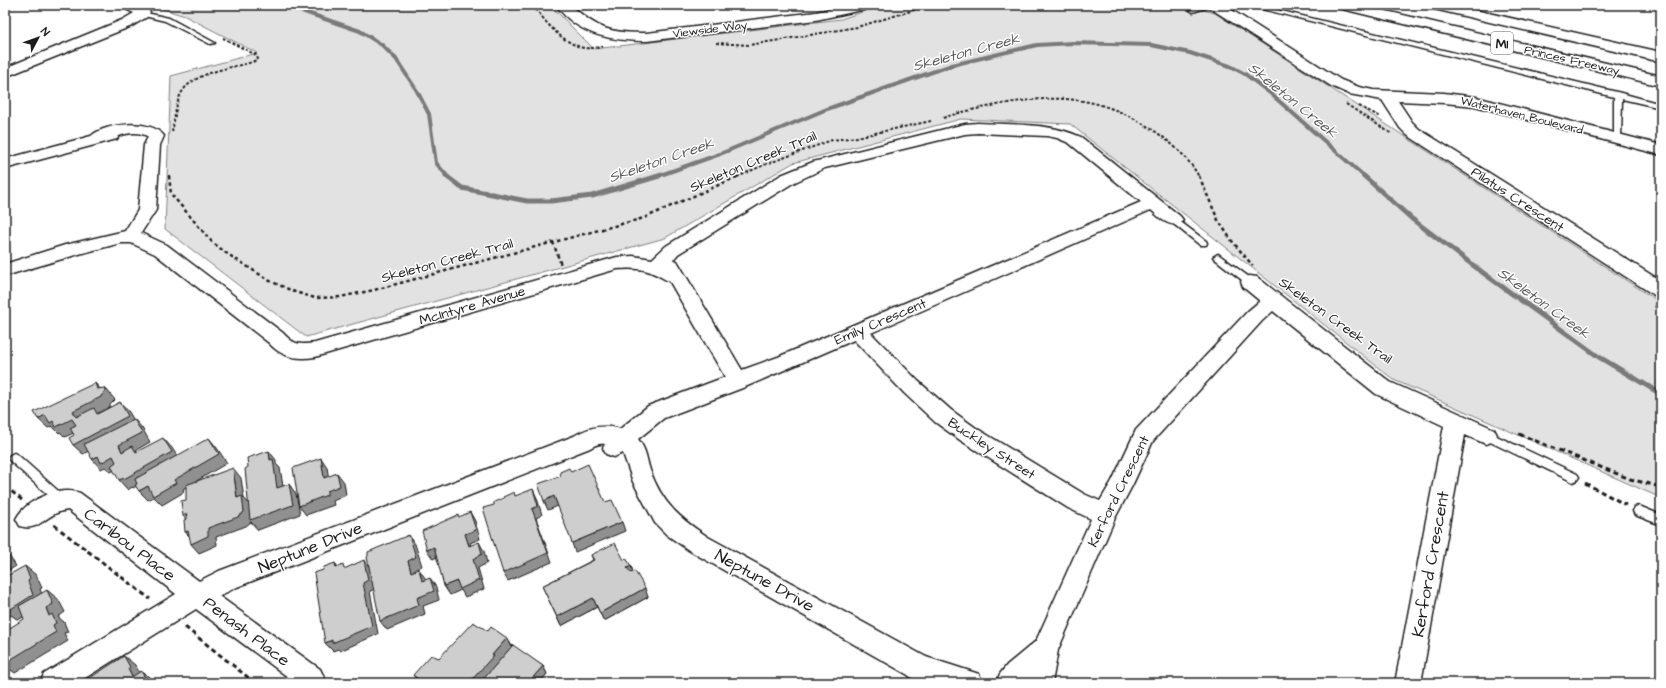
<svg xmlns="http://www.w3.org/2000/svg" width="1666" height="688" font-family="'Architects Daughter',sans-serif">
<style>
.green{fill:#e2e2e2;stroke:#7f7f7f}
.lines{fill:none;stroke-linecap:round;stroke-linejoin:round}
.stream-far1{stroke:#7a7a7a;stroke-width:4}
.stream{stroke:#7a7a7a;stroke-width:5}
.lane-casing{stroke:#1c1c1c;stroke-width:3}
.street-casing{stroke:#1c1c1c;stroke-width:3}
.highway-casing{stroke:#1c1c1c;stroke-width:3}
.path-far2{stroke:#1c1c1c;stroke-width:2;stroke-dasharray:3 2;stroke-linecap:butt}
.path-far1{stroke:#1c1c1c;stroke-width:2.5;stroke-dasharray:3.5 3;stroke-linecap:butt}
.path{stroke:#1c1c1c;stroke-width:3;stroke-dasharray:5 3.5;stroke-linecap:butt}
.lane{fill:#fff;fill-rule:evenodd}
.street{fill:#fff;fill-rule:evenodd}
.highway{fill:#fff;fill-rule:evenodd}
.rail{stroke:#1c1c1c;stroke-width:2;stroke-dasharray:4.5 2;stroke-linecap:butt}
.wall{fill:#b1b1b1;stroke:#1c1c1c}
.shaded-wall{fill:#909090;stroke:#1c1c1c}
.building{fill:#cecece;stroke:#1c1c1c}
.labels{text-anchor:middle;stroke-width:3;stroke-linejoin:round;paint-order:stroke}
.far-street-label{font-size:12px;fill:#1c1c1c;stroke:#fff}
.shield{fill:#fff;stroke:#606060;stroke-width:1}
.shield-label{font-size:13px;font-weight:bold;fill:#1c1c1c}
.street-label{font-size:14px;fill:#1c1c1c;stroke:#fff}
.water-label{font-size:15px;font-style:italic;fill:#5a5a5a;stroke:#fff}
.near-street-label{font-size:17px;fill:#1c1c1c;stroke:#fff}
</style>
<rect width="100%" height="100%" fill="#fff"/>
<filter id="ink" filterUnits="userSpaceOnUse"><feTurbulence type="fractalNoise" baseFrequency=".025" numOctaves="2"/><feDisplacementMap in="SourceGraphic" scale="8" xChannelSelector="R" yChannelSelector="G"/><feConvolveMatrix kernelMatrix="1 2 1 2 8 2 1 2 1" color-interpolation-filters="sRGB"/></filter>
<g filter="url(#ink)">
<path class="green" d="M150,5H550L594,49L841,19L883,5H1186L1215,13L1661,303V498L1394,380L1070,124L961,119L793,163L665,238L306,337L165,229L171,76L257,53L185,16Z"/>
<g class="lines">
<g class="stream-far1">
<path d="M284,5L360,31L382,45L396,59L417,91L429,114L436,163L448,177"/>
<path d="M655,177L720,154L827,109L952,65L1037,45L1073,43L1151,45L1190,53L1230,66L1245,74L1271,94L1365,177"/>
</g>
<g class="stream">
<path d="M446,176L462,188L527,201H551L592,196L659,176"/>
<path d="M1364,176L1412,219L1482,272L1599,357L1661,394"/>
</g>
<g class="lane-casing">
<g id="lane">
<path d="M1204,5H1214L1193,12L1190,10Z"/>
<path d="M1246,5H1257L1621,93L1661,104V108L1622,99L1621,139L1620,141H1614V97Z"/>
<path d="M142,12L169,18L215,43L210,44L165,21L140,15V13Z"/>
<path d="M1174,217L1206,241L1207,243L1206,245H1200L1171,222L1170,220L1171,218Z"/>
<path d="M1218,254L1253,280L1255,282L1253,284H1247L1215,259L1213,257Z"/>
<path d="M1486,431L1577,474L1579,477L1577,480L1573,482L1569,480L1482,438L1481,435L1482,432Z"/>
<path d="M14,453L18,455L65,497L67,500L65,503L61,505L57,503L10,461L8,458L10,455Z"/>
<path d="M1639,506L1661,515V525L1635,515L1633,511L1635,507Z"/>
</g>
</g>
<g class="street-casing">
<g id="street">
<path d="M121,5C131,5 143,3 150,12L147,17L132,26L5,77V68L122,20L134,13L123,8Z"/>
<path d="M556,5H571C598,30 611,33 647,33L816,12L848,5H873L871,8L816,20L647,41C613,41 578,36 556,5Z"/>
<path d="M1208,5H1224L1341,80L1359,87L1373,90L1444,93L1476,97L1661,145V155L1475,106L1444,103L1398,101L1412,122L1419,129L1661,281V297L1654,295L1407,135L1400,128L1382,100L1349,94L1331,86L1210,8Z"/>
<path d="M978,123C1012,125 1049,122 1081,137L1180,216L1183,220L1180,224C1168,227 1160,218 1151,210L871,333L918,381L951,410L976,428L1084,494L1100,501L1112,481L1136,430L1248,311L1260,301L1243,287L1241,282L1243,277L1250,276L1257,277L1390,382L1494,429L1497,435L1494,441L1486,444L1465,435L1421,683H1395L1444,426L1376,394L1273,311L1262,321L1153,441L1132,486L1115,518L1058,650L1052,683H996L1000,674L1007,665L1036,641L1091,519L1068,508L960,440L935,422L904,393L854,340L745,387L664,418L638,439C647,451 646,458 650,470C662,503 679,518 708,537L926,657L979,674L983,683H918L908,675L690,551L667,535L655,523L633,482L623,453L614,457L606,454L603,448L605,444C599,443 595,445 590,448L237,587L219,596L320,669L327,683H296L196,609L77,683H40L44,674L176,594L68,510C46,512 40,533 20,526L16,519C26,499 60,486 80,493L199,581L219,571L574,436C589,427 603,424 620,429L648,406L725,377L670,282C649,270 643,267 617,269L315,357C297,360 281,357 269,343L155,254L131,243H121L79,254L5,276V264L65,245L125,231L138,210L144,145L148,137C140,131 128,133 119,136L117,139L5,169V159L91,136C105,123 151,118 164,136L160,145L156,210L141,233L167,245L283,333C294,345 299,345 315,343L617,257L633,256L652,259L666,246L781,175L813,162L965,124ZM978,133L1047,136L1057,138L1069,143L1141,202L778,357L742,370L677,261L673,260L678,254L793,183L825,168L965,134Z"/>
</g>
</g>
<g class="highway-casing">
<g id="highway">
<path d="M1336,5H1361L1661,76V86L1338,8Z"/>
<path d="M1427,5H1453L1661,52V62L1434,9L1429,8Z"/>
</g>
</g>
<g class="path-far2">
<path d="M533,5C546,23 562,43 584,48C590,49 597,47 603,47"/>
<path d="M716,43L750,45L857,27L931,5"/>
<path d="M1346,104L1392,134"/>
<path d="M1359,106L1381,117"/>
<path d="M943,118C962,111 982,108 1002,104C1061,94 1101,96 1153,130C1171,142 1189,158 1199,177"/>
<path d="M172,132C175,120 175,103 182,92C191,77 215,71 231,67C240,65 250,64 258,59L256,55L223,38"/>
<path d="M169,175V177"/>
<path d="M737,177L764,165L832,140L857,137L931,121"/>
</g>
<g class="path-far1">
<path d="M169,176L171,194L212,242L226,253L270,281L295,292L315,298L340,297L374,290L644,218L739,176"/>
<path d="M1199,176L1218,220L1232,241L1253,266"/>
<path d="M553,242L561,265"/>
<path d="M1655,306L1661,310"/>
</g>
<g class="path">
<path d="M1519,434L1630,479L1661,487"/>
<path d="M1585,483L1626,505"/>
<path d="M5,486L22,500"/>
<path d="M54,525L150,599"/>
<path d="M185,627L255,683"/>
</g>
<use href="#lane" class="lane"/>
<use href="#street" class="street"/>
<use href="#highway" class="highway"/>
<path class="rail" d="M1658,5L1661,6"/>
</g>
<g class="wall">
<path d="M591,555L631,566L633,572L648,597L604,621L597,607L561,626L542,586L593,560Z"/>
<path d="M488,631L507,638L512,646L543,666L547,674L539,683H419L413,675Z"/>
</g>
<g class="shaded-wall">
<path d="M95,383L104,393L107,390L115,400L110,405V407L98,413L103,418L76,417L73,411L97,389Z"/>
<path d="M120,402L129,412L137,426L83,454L73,445Z"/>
<path d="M45,415L72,419L82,429L65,437L60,432L59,433L52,426L48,428L38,419Z"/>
<path d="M134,419L142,428L150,442L136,450L141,456L122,452L119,445Z"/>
<path d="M163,438L172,448L181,462L133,488L132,487L128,490L119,480Z"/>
<path d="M209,438L217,448L227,463L183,489L184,492L162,505L154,497L148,500L139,491L148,486L174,480Z"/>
<path d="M269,451L276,460V464L280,468L285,498L277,488L270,460Z"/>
<path d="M98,456H113L123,466L111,472L105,467L101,469L92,459Z"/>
<path d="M321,458L327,467L330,487L324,478Z"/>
<path d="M233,468L241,478L244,498L250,505L289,484L296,494L300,514L258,530L251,522L246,526L216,537L217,545L199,553L191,544L208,528L237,498Z"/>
<path d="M337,473L344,482L346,495L333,501L334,505L306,515L299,506L327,491Z"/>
<path d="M533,489L537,498L542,515L536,518L552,562L508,581L503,573Z"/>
<path d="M554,496L558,506L548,510L544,501Z"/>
<path d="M470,512L475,521L480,539L470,543L474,555L469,546L465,534Z"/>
<path d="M187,514L191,525L183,516Z"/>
<path d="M622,522L625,531L575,552L572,543Z"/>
<path d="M188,531L194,541L185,532Z"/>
<path d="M409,535L415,544L422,566L414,570L417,581L411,572L408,561Z"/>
<path d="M479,542L484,551L487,563L478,568L484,589L465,597L461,590L450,595L444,586L457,581L473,559Z"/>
<path d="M434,547L439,556L433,559L427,550Z"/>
<path d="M5,550L16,566L5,573Z"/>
<path d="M364,560L371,569L375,589L370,591L378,634L340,651L338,649L333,651L325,643L332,640L363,583Z"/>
<path d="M335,563L342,572L336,568Z"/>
<path d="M25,566L36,575L42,588L40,589L45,604L18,620L11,615L5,618V606L28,581Z"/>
<path d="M631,566L634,575L630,577L627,568Z"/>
<path d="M419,569L425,578L428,589L422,581Z"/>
<path d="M430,578L436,587L439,600L423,606L425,614L387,630L380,621L417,598Z"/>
<path d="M645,588L648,597L604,621L600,613Z"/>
<path d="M47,590L58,599L65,612L58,617L64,622L68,632L64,633L68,641L15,673L8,668L5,670V661L53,625L46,608Z"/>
<path d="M593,598L597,607L561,626L557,617Z"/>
<path d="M507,638L512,647L481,683H469L492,655Z"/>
<path d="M124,656L135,665L141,675L132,677L128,669Z"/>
<path d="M543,666L547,674L539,683H528Z"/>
<path d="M141,671L152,679L154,683H148Z"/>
</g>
<g class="building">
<path d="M95,383L97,389L104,388L107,390L101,396V397L73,411L76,417L94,408L97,414L120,402L128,416L73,445L69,438L74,435L70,428L76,425L72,419L56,427L53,421L50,423L45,415L38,419L34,412Z"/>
<path d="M134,419L142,433L119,445L122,452L132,446L136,452L163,438L172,452L124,479V478L119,480L111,466L116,462L113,456L101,463L98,456L92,459L84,444Z"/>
<path d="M209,438L219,454L174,480L176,483L153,496L148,486L139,491L135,485L137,484L135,479Z"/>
<path d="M269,451L270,460L273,459L277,488L289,484L293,505L250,520L245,469L248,467L247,458Z"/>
<path d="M321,458L324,478L337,473L340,486L327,491V495L299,506L293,468Z"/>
<path d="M588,464L605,502L612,500L622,522L572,543L554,496L544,501L538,484L561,476L560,472L569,468L571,472Z"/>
<path d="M233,468L237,498L242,496L244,512L238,517L208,528V536L191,544L188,531L185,532L184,520L187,519V514L183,516L181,501L186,500V485Z"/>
<path d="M533,489L538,506L532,509L548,553L503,573L483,508L494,505V502L504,498L503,497L514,492L515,496Z"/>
<path d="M470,512L476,530L465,534L469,546L479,542L482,554L473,559L479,580L460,589L457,581L444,586L434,547L427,550L422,531L458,515L459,517Z"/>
<path d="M409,535L416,557L408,561L411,572L419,569L422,581L430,578L434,591L417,598L419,605L380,621L367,557L368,556V552Z"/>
<path d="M615,543L624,560L626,558L631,566L627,568L631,573L635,571L645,588L600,613L593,598L557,617L542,586L594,560L591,555Z"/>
<path d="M364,560L368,580L363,583L372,626L332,643V640L325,643L314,573L323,570L324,567L335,563L336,568L343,565L344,569Z"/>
<path d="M25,566L30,579L28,581L33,595L6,612L5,610V577Z"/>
<path d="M47,590L53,604L46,608L49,616L52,614L56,623L53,625L56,632L5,663V631L24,619L19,606Z"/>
<path d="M473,622L488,631L491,627L507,638L492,655H494L469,683H423L413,675L431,655L439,658Z"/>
<path d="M513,645L543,666L528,683H480Z"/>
<path d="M124,656L130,667L128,669L132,677L141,671L148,683H82Z"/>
</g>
</g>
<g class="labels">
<g class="far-street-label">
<text transform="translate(710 29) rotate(-7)" y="4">Viewside Way</text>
<text transform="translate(1572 60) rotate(13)" y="4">Princes Freeway</text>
<text transform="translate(1522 115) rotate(14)" y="4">Waterhaven Boulevard</text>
</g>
<rect class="shield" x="1491" y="32" width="22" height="22" rx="3"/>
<g class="shield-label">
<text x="1502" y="48">M1</text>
</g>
<g class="street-label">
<text transform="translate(753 161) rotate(-23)" y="5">Skeleton Creek Trail</text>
<text transform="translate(1518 199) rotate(33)" y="5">Pilatus Crescent</text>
<text transform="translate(447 260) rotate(-15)" y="5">Skeleton Creek Trail</text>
<text transform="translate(472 305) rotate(-16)" y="5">McIntyre Avenue</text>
<text transform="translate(1336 320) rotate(36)" y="5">Skeleton Creek Trail</text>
<text transform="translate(880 321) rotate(-23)" y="5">Emily Crescent</text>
<text transform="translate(992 448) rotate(33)" y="5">Buckley Street</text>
<text transform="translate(1118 491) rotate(-64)" y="5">Kerford Crescent</text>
</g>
<g class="water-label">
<text transform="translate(966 52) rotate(-15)" y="5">Skeleton Creek</text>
<text transform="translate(1293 100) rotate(39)" y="5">Skeleton Creek</text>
<text transform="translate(661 160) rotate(-19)" y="5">Skeleton Creek</text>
<text transform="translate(1544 303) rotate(36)" y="5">Skeleton Creek</text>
</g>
<g class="near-street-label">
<text transform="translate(130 544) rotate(37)" y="6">Caribou Place</text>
<text transform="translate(310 547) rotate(-22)" y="6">Neptune Drive</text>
<text transform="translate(1430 564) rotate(-80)" y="6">Kerford Crescent</text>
<text transform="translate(765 580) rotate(29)" y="6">Neptune Drive</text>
<text transform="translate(247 631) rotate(37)" y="6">Penash Place</text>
</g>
</g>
<rect width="1666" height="688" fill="none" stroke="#fff" stroke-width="20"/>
<rect x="10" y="10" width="1646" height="668" fill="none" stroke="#1c1c1c" stroke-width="1.5" filter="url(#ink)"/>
<g transform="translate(38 38) rotate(49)" stroke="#ffffff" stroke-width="3" paint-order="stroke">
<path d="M0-3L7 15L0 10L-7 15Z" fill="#1c1c1c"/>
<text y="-6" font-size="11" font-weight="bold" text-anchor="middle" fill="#1c1c1c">N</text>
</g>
</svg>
